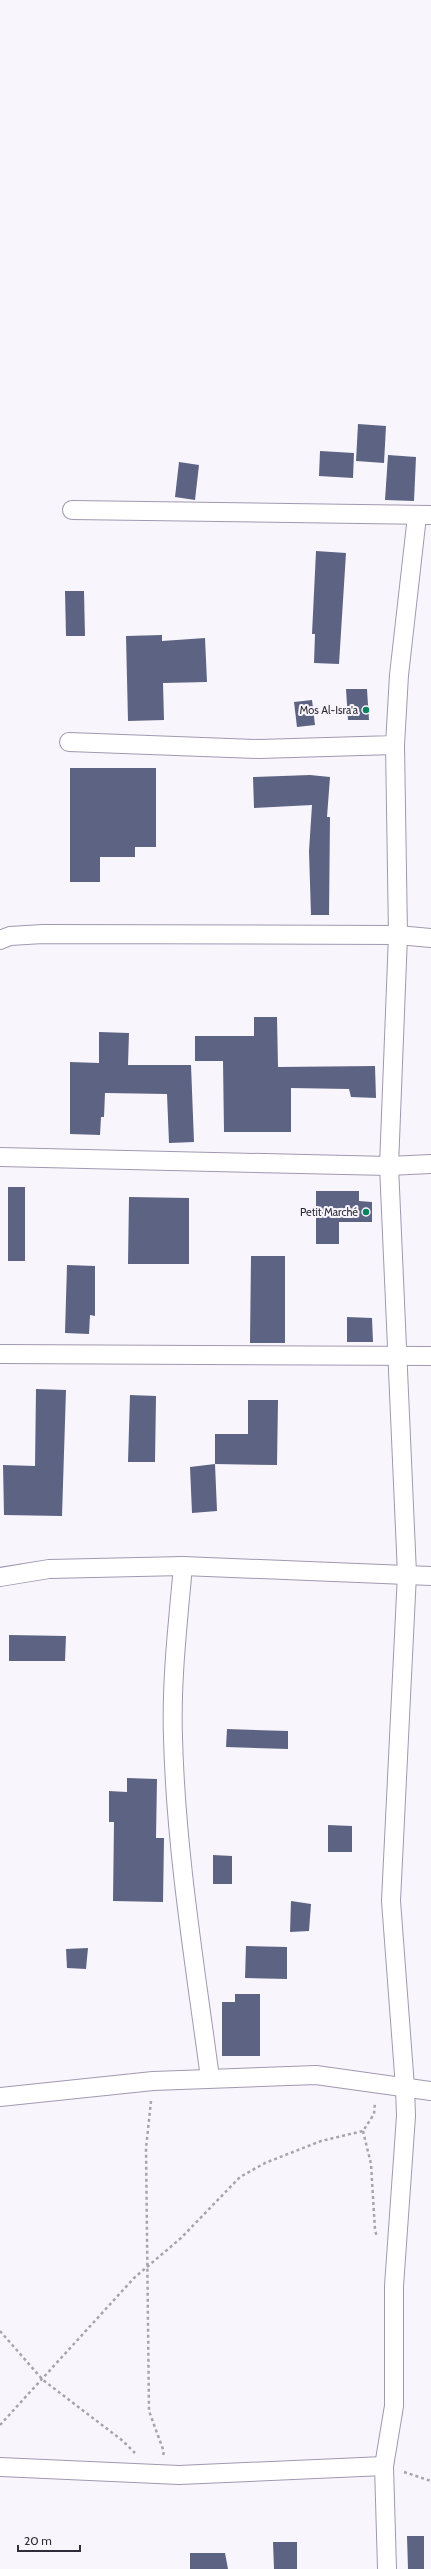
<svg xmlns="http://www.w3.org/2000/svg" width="431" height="2569" font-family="Cabin,sans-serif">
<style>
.building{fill:#5d6383}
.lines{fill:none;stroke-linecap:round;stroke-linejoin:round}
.street-casing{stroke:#a198b1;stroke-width:20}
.path{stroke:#a7a4ac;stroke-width:2.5;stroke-dasharray:3 3;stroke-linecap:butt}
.street{stroke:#fff;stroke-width:18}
.poi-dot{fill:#0c8160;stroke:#f8f6fc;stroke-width:1.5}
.labels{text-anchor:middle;stroke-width:4;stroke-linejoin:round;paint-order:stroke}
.poi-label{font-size:11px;fill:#302c37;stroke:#f8f6fc;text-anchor:end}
</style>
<rect width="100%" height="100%" fill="#f8f6fc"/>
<g class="building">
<path d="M358,424L386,426L384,463L356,461Z"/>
<path d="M320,451L354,453L353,478L319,476Z"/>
<path d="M388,455L416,457L414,501L385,500Z"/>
<path d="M179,462L199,465L195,500L175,497Z"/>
<path d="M316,551L346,553L339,664L314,663L315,634H312Z"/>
<path d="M65,591H84L85,636H66Z"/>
<path d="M162,635V641L205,638L207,682L163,683L164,720L128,721L126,636Z"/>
<path d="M346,689H367L369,720H348Z"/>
<path d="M312,700L315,725L297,727L294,702Z"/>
<path d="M70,768H156V847H135V857H100V882H70Z"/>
<path d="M310,775L330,777L327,817H330L329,915H311L309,851L312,805L254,808L253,777Z"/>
<path d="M254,1017H277L278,1067L375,1066L376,1098L351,1097L349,1089L291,1088V1132H224L223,1061H195V1036H254Z"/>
<path d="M99,1032L129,1033L128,1065H191L194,1142L169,1143L167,1094L105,1093L104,1117H101L100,1135L70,1134V1062L99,1063Z"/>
<rect x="8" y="1187" width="17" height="74"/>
<path d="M316,1191H359V1201L372,1202V1222H339V1244H316Z"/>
<path d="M129,1197L189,1198V1264H128Z"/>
<path d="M251,1256H285V1343H250Z"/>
<path d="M67,1265L95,1266V1316L90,1315L89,1334L65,1333Z"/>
<path d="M347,1317L372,1318L373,1342H347Z"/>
<path d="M36,1389L66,1390L62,1516L4,1515L3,1465L35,1466Z"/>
<path d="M130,1395L156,1396L155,1462H128Z"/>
<path d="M248,1400H278L277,1465L215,1464V1434H248Z"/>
<path d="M215,1464L217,1511L192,1513L190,1467Z"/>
<path d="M9,1635L66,1636L65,1661H9Z"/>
<path d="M227,1729L288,1731V1749L226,1747Z"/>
<path d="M127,1778L157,1779L156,1838H164L163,1902L113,1901L114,1822H109V1791L127,1792Z"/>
<path d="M328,1825L352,1826V1852H328Z"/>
<path d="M213,1855L232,1856V1884H213Z"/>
<path d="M291,1901L311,1904L309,1931L290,1932Z"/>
<path d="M246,1946L287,1947V1979L245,1978Z"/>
<path d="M88,1948L86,1969L67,1968L66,1949Z"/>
<path d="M235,1994H260V2056H222V2002H235Z"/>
<path d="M407,2536H424V2569H408Z"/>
<path d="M273,2542H297V2569H274Z"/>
<path d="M190,2553H225L228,2569H190Z"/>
</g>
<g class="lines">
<g class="street-casing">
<g id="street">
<path d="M72,510L431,515"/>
<path d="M69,742L259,749L395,745L399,675L417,516"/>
<path d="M0,940L10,936L43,934L398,935L395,745"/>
<path d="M0,1157L389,1166L431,1164"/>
<path d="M0,1354L431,1356"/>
<path d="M183,1566C178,1622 171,1681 173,1738C176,1852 195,1965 210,2078"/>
<path d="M0,1577L49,1569L183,1566L431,1576"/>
<path d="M0,2097L153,2081L316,2075L431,2091"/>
<path d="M0,2467L179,2475L384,2466"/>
<path d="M387,2569L384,2466L394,2406V2286L406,2116L405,2087L391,1901L407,1574L389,1166L398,935L431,938"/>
</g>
</g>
<g class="path">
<path d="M151,2101L146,2148L149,2411L164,2452L163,2455"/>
<path d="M363,2131L371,2164L375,2230L377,2237"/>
<path d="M0,2331L43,2380L123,2441L135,2453"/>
<path d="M0,2425L134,2278L181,2238L240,2177L265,2163L321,2141L363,2131L374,2114L375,2103"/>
<path d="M404,2472L431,2481"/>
</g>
<use href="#street" class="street"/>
</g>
<g class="poi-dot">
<circle cx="366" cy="710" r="4"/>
<circle cx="366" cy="1212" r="4"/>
</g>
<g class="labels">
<g class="poi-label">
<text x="358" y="714">Mos Al-Isra'a</text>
<text x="358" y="1216">Petit Marché</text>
</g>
</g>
<path d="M18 2545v6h62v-6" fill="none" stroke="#302c37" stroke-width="2"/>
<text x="24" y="2545" font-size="12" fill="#302c37" stroke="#f8f6fc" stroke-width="3" paint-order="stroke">20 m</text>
</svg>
